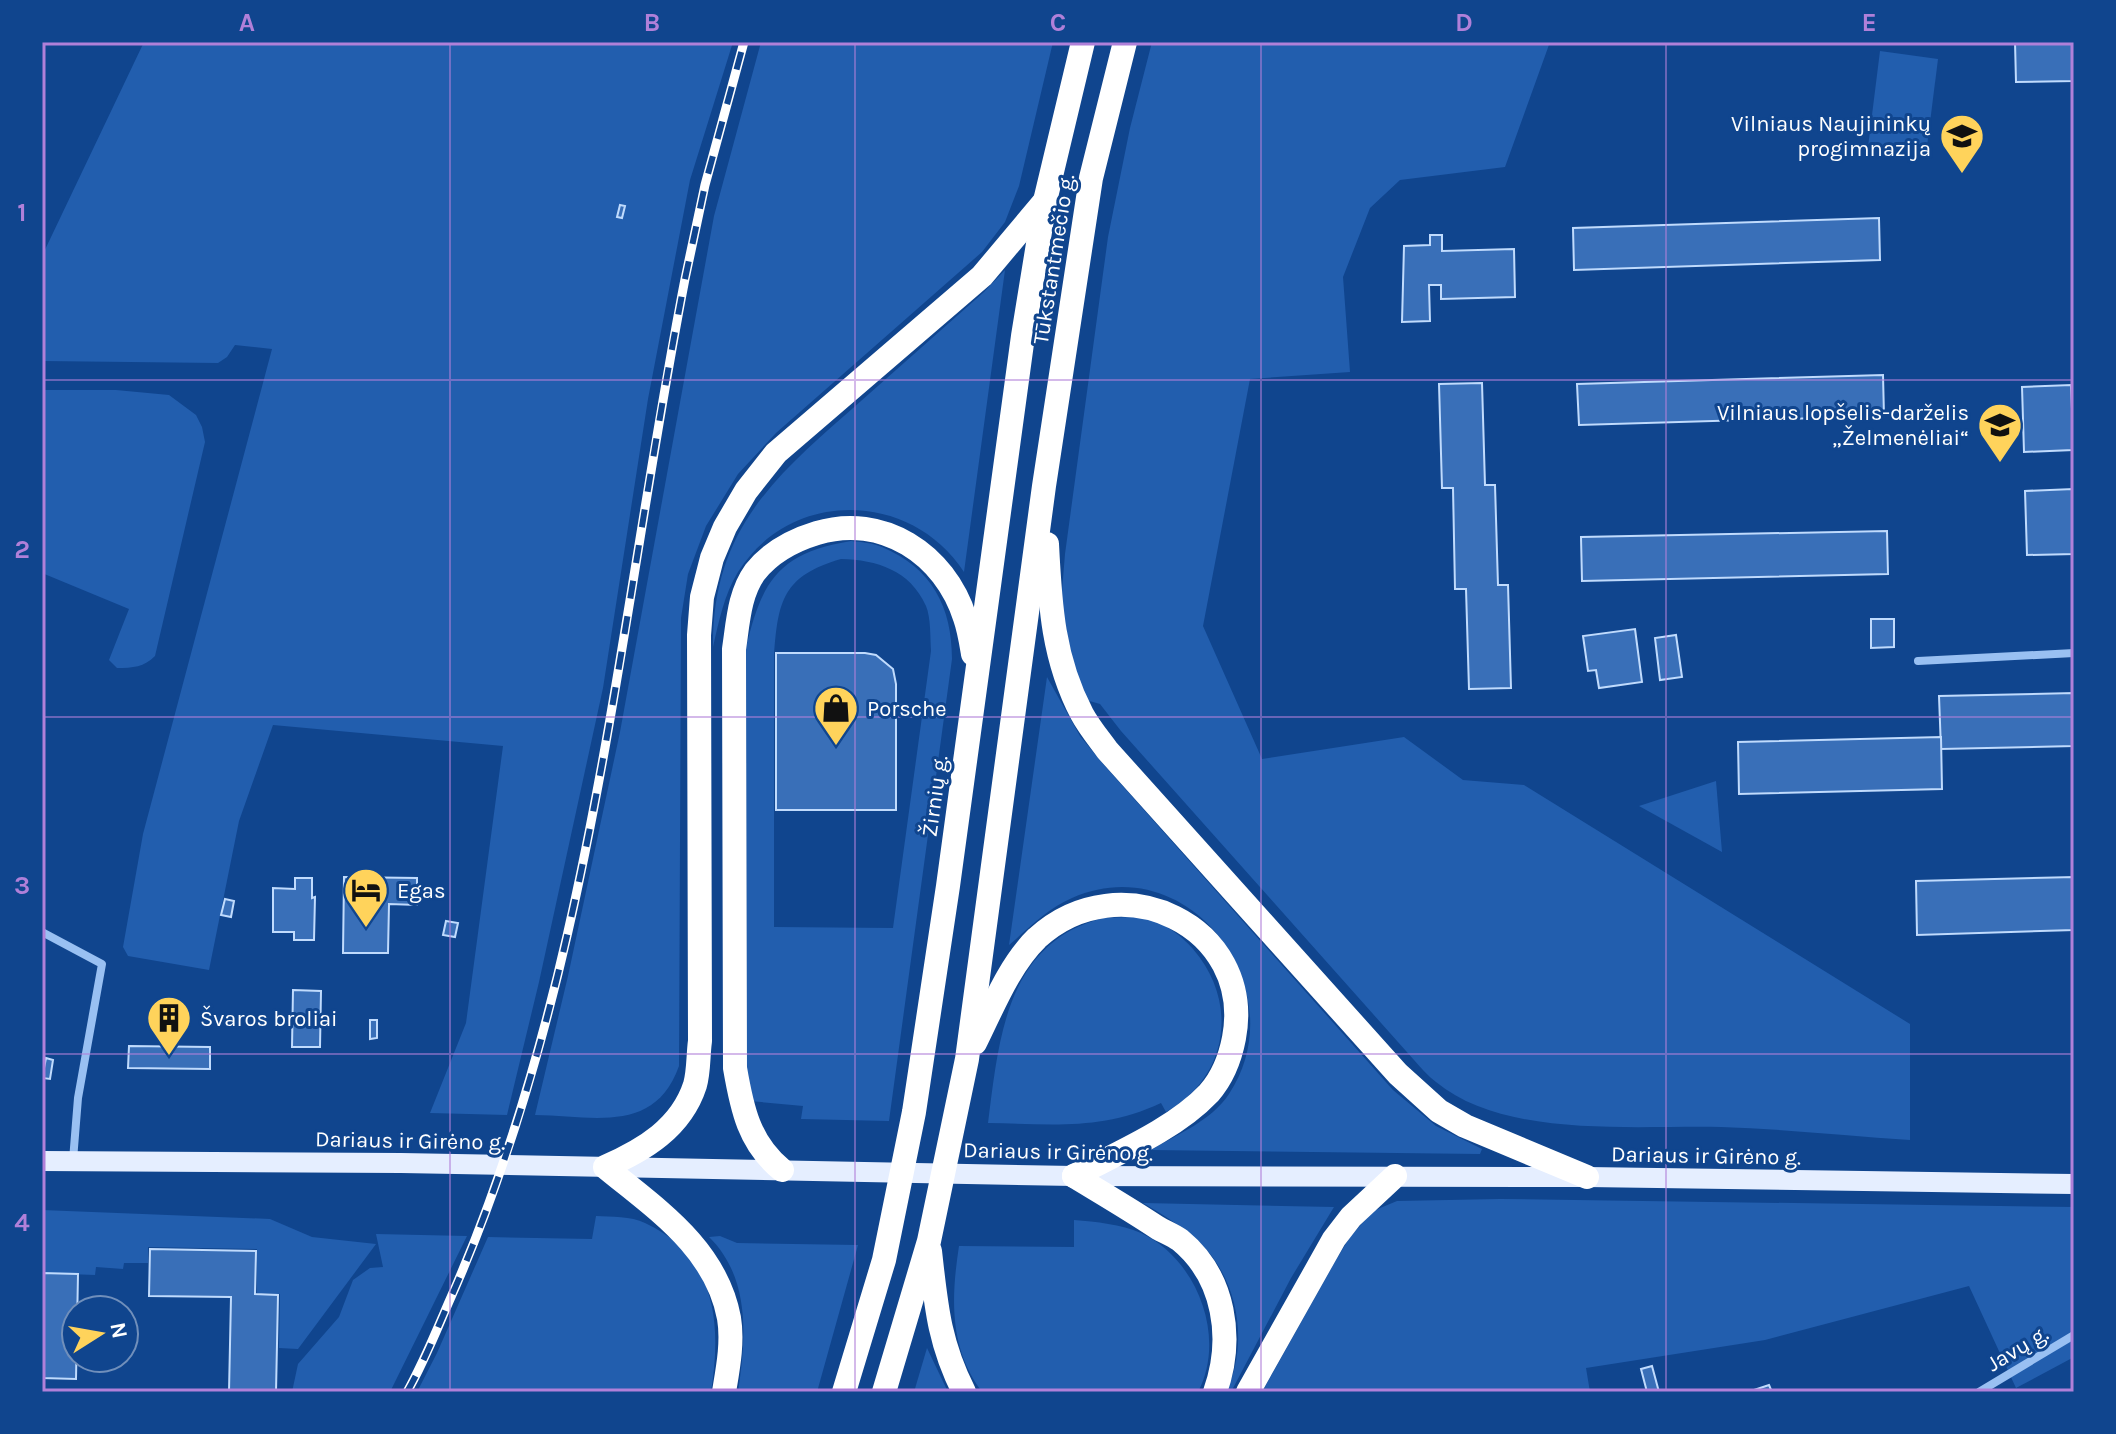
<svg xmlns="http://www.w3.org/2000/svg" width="2116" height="1434" font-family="Karla,sans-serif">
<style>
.green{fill:#225eae;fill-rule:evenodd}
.building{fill:#396fb8;stroke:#c0dbfd;stroke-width:2}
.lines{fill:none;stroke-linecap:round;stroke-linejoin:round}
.street{stroke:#99c0f2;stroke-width:8}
.primary{stroke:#e5eeff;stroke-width:20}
.highway{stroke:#fff;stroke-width:24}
.rail-casing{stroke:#fff;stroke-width:9}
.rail{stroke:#10458e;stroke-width:6;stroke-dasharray:18;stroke-linecap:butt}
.grid{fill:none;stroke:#b080d9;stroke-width:2;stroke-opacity:0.55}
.labels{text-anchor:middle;stroke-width:6;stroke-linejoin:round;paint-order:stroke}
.poi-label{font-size:22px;fill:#fff;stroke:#10458e;text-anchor:start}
.street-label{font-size:22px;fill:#fff;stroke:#10458e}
.neatline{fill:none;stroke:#b080d9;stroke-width:3}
.grid-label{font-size:26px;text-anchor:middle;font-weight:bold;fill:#b080d9}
</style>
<rect width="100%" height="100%" fill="#10458e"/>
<g class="green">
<path d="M144,42H733L690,180L648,399L603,688L539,982L507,1115L430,1113L466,1023L503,746L273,725L239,821L209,970L128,956L123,947L143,834L272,349L235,345L227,357L218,363L42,361V256Z"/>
<path d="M761,42H1053L1019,186L1005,222L982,252L776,433L738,474L706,526L688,574L681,618L679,1066C655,1134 594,1116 535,1115L568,976L620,732L714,216Z"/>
<path d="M1152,42H1550L1505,167L1400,180L1370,208L1343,277L1350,372L1250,379L1203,626L1262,759L1404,737L1463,780L1524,785L1910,1024V1140C1847,1136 1784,1129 1721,1127C1635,1125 1505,1139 1436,1082C1428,1076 1421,1068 1414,1060L1121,731L1100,704L1086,700L1077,682L1061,603L1065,554L1108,237L1130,128Z"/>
<path d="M1880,51L1938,59L1926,154L1868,147Z"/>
<path d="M1005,270L964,572C911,491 791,488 738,572C724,595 719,621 713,647C712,527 778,474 861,401C902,365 943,328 984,292Z"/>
<path d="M42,390H116L169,395L196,415L202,427L205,442L155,656C144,667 133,668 117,668L109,660L129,609L42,573Z"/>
<path d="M851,541C861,542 873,543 882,547C932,568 952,607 952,659L889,1121L801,1119L803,1106L750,1101L747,1079L746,648C762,580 779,553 851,541ZM841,559C877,560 910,570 926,606C931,618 930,637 931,651L893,928L774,927V657C778,600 783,576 841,559Z"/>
<path d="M1047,677L1080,736L1104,765L1393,1090L1436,1126L1482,1149L1480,1154L1151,1150C1178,1134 1211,1121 1229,1094C1297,991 1190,846 1072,898C1048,908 1029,928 1009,945Z"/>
<path d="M1716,781L1722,852L1639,806Z"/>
<path d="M1103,918C1117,918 1133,916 1147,918C1163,922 1182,936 1193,949C1239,1002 1229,1077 1166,1112L1161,1103C1101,1131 1051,1124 988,1123C999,1038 1006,943 1103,918Z"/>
<path d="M1500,1199L2074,1207V1357L2016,1388L1969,1286L1765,1340L1586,1368L1590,1392H1262L1336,1260L1350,1237L1373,1211L1397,1201Z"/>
<path d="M1143,1203L1334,1207L1291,1278L1231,1392H1226C1249,1345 1239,1279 1199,1242C1182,1226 1162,1214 1143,1203Z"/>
<path d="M42,1210L270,1219L312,1237L376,1244L298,1349L279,1348L280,1294L257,1293V1249L148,1247V1263H124L123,1269L96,1267L95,1275L42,1273Z"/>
<path d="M596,1216C611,1217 631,1216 645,1223C716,1256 722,1323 711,1392H417L437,1353L488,1237L592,1239Z"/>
<path d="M1074,1220C1096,1222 1121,1224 1141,1233C1197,1259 1227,1337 1198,1392H982C949,1348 951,1298 959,1246L1074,1247Z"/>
<path d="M376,1234L467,1236L390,1392H292L298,1364L339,1317L353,1280L370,1268L383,1267Z"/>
<path d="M720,1236L737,1243L858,1245L817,1392H738C746,1339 751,1278 709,1237Z"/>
<path d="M927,1348L948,1392H914Z"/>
</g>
<g class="building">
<path d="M2015,42H2074V81L2016,82Z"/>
<path d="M620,205L625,206L622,218L617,217Z"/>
<path d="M1879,218L1880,260L1574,270L1573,228Z"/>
<path d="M1430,235H1442V251L1514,249L1515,297L1441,299V285H1429L1430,321L1402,322L1404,246L1430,245Z"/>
<path d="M1883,375L1884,416L1579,425L1577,384Z"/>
<path d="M1482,383L1485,485H1495L1498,585H1508L1511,688L1469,689L1466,589H1455L1453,488H1442L1439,384Z"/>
<path d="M2071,385L2072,409H2074L2073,450L2024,452L2022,387Z"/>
<path d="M2073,489L2074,554L2027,555L2025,491Z"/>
<path d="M1887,531L1888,574L1582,581L1581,537Z"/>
<path d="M1871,619H1894V647L1871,648Z"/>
<path d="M1635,629L1642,682L1599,688L1596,670L1588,671L1583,636Z"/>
<path d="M1676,635L1682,677L1660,680L1655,638Z"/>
<path d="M776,653H865L876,655L893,669L896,684V810H776Z"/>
<path d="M2074,693V746L1941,749L1939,696Z"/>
<path d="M1941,737L1942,789L1739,794L1738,742Z"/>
<path d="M344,877L417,878V905L389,904L388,953H343Z"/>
<path d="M2074,877V930L1917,935L1916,881Z"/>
<path d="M295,878H312V898L315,897L314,940H294V932H273V888L295,889Z"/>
<path d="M225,899L234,901L231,917L221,915Z"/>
<path d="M446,921L458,923L455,937L443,935Z"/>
<path d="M293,990L321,991L320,1047H292Z"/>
<path d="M370,1020H377V1038L370,1039Z"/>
<path d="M129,1046L210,1047V1069L128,1068Z"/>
<path d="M46,1058L53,1060L50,1079L42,1078Z"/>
<path d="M150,1249L256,1251L255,1294L278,1295L276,1392H229L231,1297L149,1296Z"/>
<path d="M42,1273L78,1274L76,1379L42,1378Z"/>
<path d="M1652,1366L1659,1392H1647L1641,1369Z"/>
<path d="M1769,1385L1772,1392H1752L1751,1391Z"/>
</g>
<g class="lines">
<g class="street">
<path d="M1918,661L2074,653"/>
<path d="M42,932L102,964L78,1098L73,1160"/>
<path d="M1979,1392L2074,1335"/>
</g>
<path class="primary" d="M42,1161L401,1163L1074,1176L1587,1177L2074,1184"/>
<g class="highway">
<path d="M1047,544C1050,605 1053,659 1082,714C1089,727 1099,739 1107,750L1398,1074L1439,1111L1465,1126L1587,1177"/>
<path d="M975,1043C992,1009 1009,965 1037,938C1120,862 1255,926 1234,1038C1230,1059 1223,1077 1209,1093C1175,1129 1118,1153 1074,1176"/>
<path d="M782,1170C749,1143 742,1109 735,1068L734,649C738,623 739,594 755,572C770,553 794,540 817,533C882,513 945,554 965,618C969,629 971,642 973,654"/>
<path d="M1074,1176C1102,1193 1131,1210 1158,1228C1165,1232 1173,1235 1180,1240C1225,1277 1234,1339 1215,1392"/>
<path d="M930,1251C936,1305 939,1343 964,1392"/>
<path d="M724,1392C728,1368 733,1342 729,1318C716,1248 656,1209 605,1167C644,1150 681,1128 695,1085C699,1071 698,1055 700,1041L699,635L702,597L712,558L725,527L746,491L776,453L982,276L1045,201"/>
<path d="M844,1392L884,1260L914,1112L948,886L1023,336L1045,201L1083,42"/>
<path d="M884,1392L929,1241L967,1059L1044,486L1091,178L1125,42"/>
<path d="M1248,1392L1334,1239L1351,1217L1395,1176"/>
</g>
<g class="rail-casing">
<path id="rail" d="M407,1392C423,1364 435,1334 448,1304C592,982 618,623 685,279L705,185L744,42"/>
</g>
<use href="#rail" class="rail"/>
</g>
<path class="grid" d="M450,42V1392M855,42V1392M1261,42V1392M1666,42V1392M42,380H2074M42,717H2074M42,1054H2074"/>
<defs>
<g id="school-pin" transform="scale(2.3)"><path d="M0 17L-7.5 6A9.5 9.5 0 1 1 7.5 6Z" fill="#ffd35b" stroke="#10458e"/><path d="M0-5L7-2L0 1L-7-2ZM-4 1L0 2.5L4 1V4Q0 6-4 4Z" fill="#111"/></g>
<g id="shop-pin" transform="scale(2.3)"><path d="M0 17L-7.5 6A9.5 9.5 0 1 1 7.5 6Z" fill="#ffd35b" stroke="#10458e"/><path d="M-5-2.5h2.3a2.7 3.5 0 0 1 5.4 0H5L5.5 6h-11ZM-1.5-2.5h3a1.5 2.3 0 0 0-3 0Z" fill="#111"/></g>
<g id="hotel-pin" transform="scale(2.3)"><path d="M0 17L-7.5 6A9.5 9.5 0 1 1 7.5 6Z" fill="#ffd35b" stroke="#10458e"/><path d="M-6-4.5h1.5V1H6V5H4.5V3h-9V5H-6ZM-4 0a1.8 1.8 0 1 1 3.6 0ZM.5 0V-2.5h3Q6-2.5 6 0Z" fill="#111"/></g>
<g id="building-pin" transform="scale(2.3)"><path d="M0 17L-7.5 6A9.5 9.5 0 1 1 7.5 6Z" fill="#ffd35b" stroke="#10458e"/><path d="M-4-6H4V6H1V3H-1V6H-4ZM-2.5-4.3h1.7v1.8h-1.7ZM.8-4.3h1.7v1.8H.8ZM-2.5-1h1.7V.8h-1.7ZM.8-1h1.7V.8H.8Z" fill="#111"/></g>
</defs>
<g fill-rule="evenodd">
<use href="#school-pin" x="1962" y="136"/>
<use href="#school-pin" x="2000" y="425"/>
<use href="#shop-pin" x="836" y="708"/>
<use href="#hotel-pin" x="366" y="890"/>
<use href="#building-pin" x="169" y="1018"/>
</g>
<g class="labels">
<g class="poi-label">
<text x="1931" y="131" text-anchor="end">Vilniaus Naujininkų<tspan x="1931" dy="25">progimnazija</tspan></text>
<text x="1969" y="420" text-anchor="end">Vilniaus lopšelis-darželis<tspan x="1969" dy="25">„Želmenėliai“</tspan></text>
<text x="867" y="716">Porsche</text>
<text x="397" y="898">Egas</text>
<text x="200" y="1026">Švaros broliai</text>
</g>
<g class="street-label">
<text transform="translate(1053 259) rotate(-81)" y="8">Tūkstantmečio g.</text>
<text transform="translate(934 796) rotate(-82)" y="8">Žirnių g.</text>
<text transform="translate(410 1140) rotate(1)" y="8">Dariaus ir Girėno g.</text>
<text transform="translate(1058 1151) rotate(1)" y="8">Dariaus ir Girėno g.</text>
<text transform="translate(1706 1155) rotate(1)" y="8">Dariaus ir Girėno g.</text>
<text transform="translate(2017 1348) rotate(-31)" y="8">Javų g.</text>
</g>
</g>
<rect width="2116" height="1434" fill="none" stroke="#10458e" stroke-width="88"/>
<g transform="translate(100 1334) rotate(79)"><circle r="38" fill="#10458e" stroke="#708fbb" stroke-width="2"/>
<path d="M0-6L14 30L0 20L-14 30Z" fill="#ffd35b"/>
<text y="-12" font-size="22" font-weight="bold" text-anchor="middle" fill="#ffffff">N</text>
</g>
<rect x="44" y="44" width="2028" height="1346" class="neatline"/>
<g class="grid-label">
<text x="247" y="31">A</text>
<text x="652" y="31">B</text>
<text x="1058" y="31">C</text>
<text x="1464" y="31">D</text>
<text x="1869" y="31">E</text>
<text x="22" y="221">1</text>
<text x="22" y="558">2</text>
<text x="22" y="894">3</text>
<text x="22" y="1231">4</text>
</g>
</svg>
